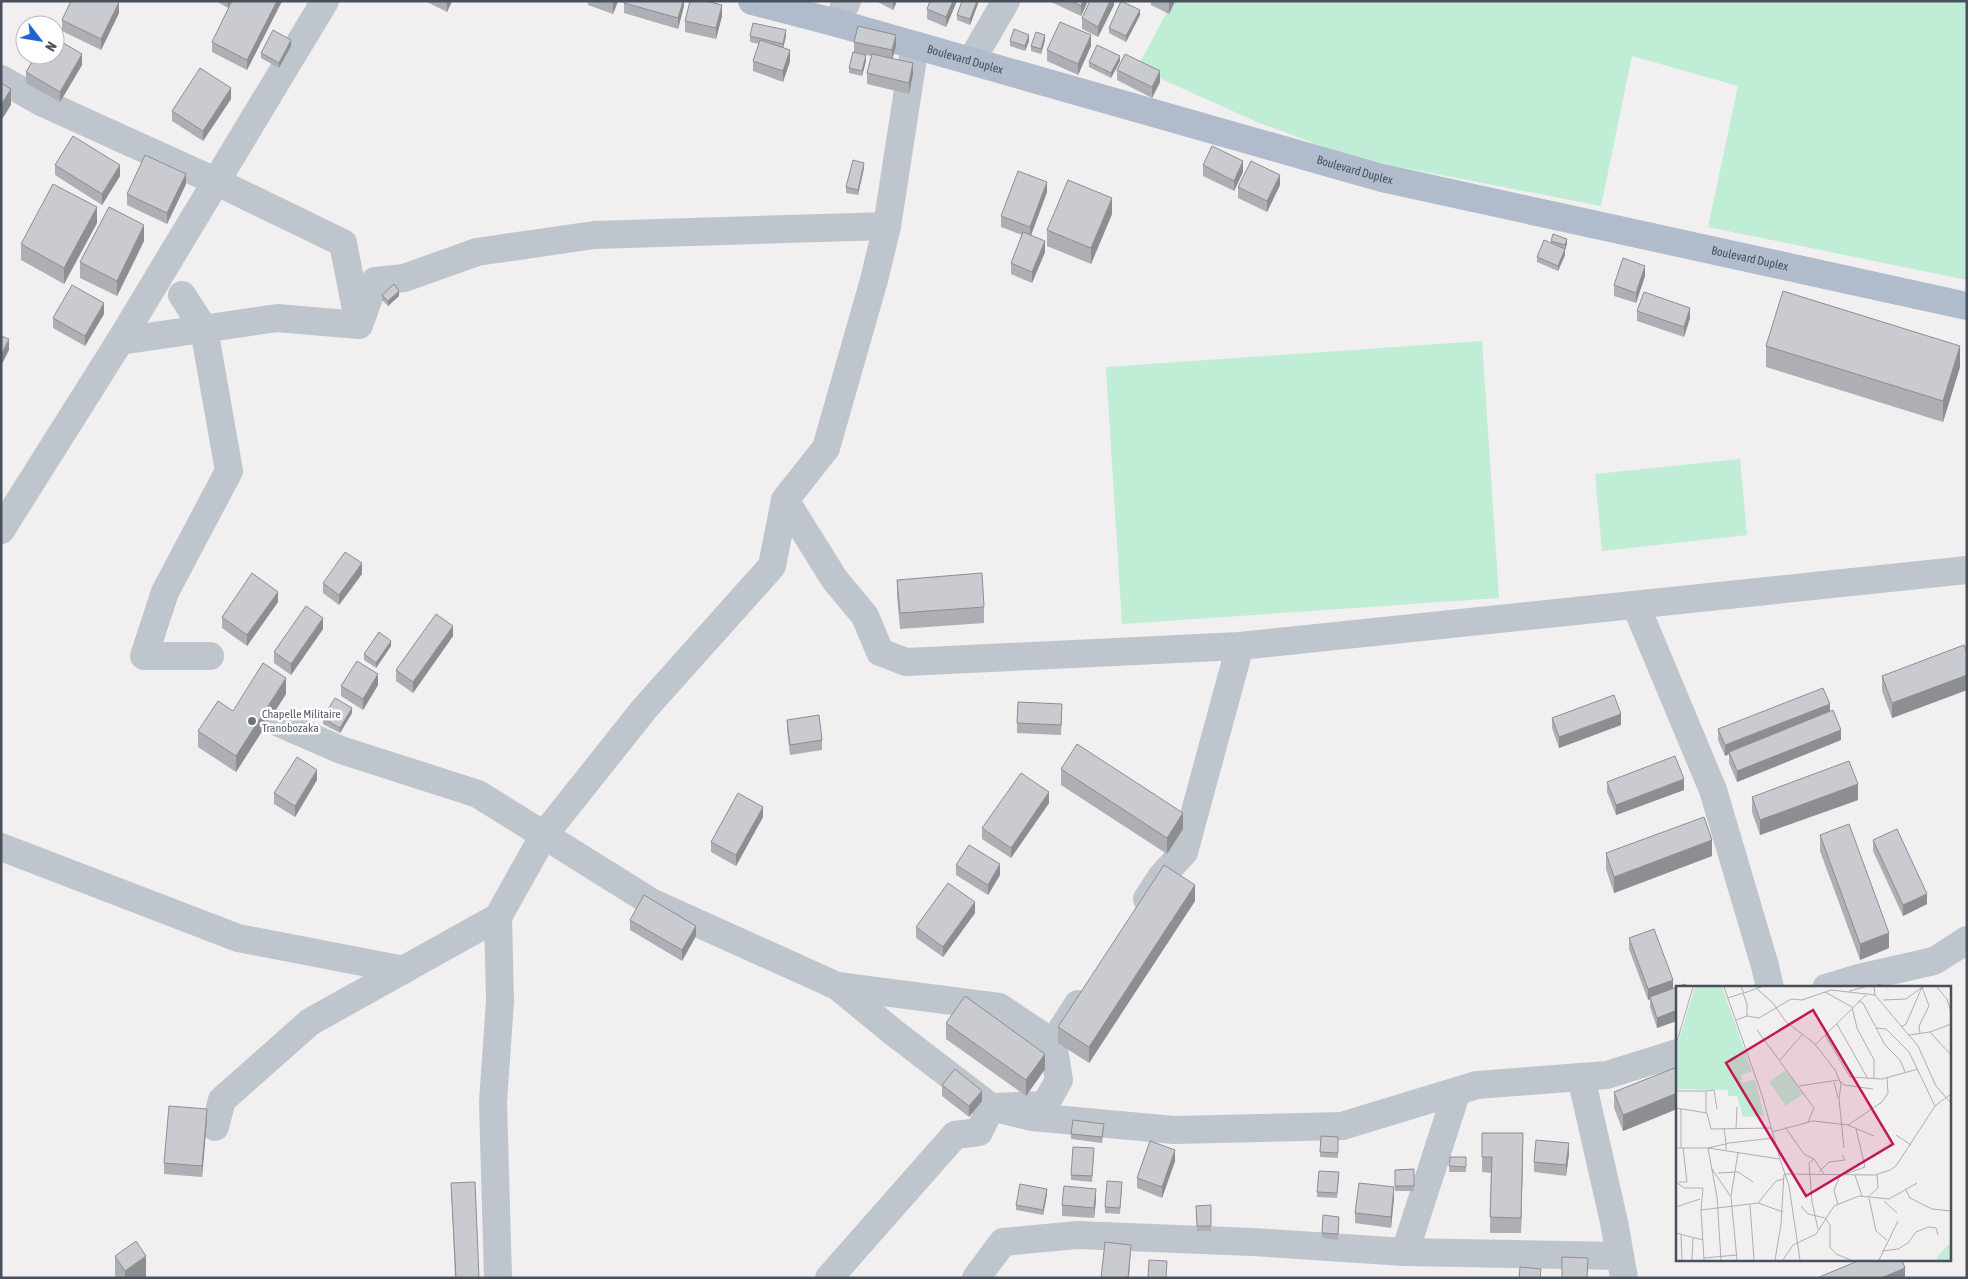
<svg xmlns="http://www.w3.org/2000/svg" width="1968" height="1279" font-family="'Asap Condensed',sans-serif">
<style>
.green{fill:#bfedd5}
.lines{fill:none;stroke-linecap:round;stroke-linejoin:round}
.minor{stroke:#bec5cd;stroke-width:28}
.major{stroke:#b0bccc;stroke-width:28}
.wall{fill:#adafb4}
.shaded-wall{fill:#8d8e92}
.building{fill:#c9cbd1;stroke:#8d8e92}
.worship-dot{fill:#6b7280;stroke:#fff;stroke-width:2}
.labels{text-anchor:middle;stroke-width:5;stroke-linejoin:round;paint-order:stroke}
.street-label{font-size:12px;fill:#48505b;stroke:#fff}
.worship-label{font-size:12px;fill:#5b616d;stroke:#fff;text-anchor:start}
.inset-road{fill:none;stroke:#adafb4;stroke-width:1}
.view{fill:#c2185b;fill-opacity:0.15;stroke:#c2185b;stroke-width:2.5}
.inset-edge{fill:none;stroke:#48505b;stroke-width:2.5}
</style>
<rect width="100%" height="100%" fill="#f1efef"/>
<g class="green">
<path d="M1173,1H1967V280L1708,227L1738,86L1632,56L1601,206L1390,165L1324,147L1257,122L1137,68Z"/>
<path d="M1482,341L1499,598L1122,624L1106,367Z"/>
<path d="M1740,459L1747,535L1602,551L1595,474Z"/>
</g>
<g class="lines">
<g class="minor">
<path d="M837,23L847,1"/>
<path d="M971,61L1006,1"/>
<path d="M1,79L41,102L215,181L343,243L359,325"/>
<path d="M182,295L204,329L229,471L165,592L144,656H210"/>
<path d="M120,341L277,318L359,325L375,281L404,278L477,252L594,235L887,226"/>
<path d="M785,500L835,580L865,616L880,652L906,662L1240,646L1967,570"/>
<path d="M1,530L120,341L325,1"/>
<path d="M1636,606L1713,790L1765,966L1770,988"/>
<path d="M279,723L341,750L478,794L651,902L837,986L893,1032L991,1107L1032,1117L1174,1130L1342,1126L1477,1085L1607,1075L1677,1053"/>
<path d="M1,847L238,938L404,970"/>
<path d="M1147,899L1162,876L1184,852L1240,646"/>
<path d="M837,986L999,1007L1053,1043"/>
<path d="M1826,988L1859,978L1934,961L1967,940"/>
<path d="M1581,1077L1614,1222L1624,1278"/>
<path d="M215,1127L222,1100L310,1022L498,917L544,835L645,708L772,566L785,500L826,448L874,280L887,226L915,45"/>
<path d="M1405,1252L1457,1091"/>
<path d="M498,1278L493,1102L500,1001L498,917"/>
<path d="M829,1278L955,1135L979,1132L991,1107L1045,1105L1059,1080L1053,1043L1078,1004"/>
<path d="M976,1278L1003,1242L1077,1235L1253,1242L1405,1252L1620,1256"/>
</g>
<path class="major" id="s1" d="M752,1L837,23L1382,178L1967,306"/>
</g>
<g class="wall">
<path d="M216,1H231L228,8Z"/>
<path d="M282,1L247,70L212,52V42Z"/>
<path d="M425,1H452L447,12Z"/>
<path d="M588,1H618L613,14L588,5Z"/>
<path d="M684,1V6L678,29L624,13V3Z"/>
<path d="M876,1H897L893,10Z"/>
<path d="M957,1L946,27L927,19V9Z"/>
<path d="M962,1H979L970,25L957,20V15Z"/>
<path d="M1049,1H1088L1081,16Z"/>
<path d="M1114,1V5L1098,37L1082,29V18Z"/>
<path d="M1151,1H1175L1169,14L1151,5Z"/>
<path d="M119,13L101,50L62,31V20Z"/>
<path d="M1140,15L1126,42L1109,33V28Z"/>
<path d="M722,16L716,39L685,32V21Z"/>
<path d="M750,36H786L783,48L790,61L783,82L753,71V61L759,44L750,42Z"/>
<path d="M1045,40L1041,54L1031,51V46Z"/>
<path d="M1010,41H1029L1025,51L1010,46Z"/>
<path d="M854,42L896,46L892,58L913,74L909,94L867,84V73L871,56L854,52Z"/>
<path d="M291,46L279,68L261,58V53Z"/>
<path d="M1091,46L1078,75L1047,61V50Z"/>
<path d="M866,61L862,76L849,73V68Z"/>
<path d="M1120,61L1111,78L1089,67V62Z"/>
<path d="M82,65L60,102L26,83V72Z"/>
<path d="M1117,70L1160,82L1152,98L1117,80Z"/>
<path d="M231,99L203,141L172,121V111Z"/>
<path d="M55,165L120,176L102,205L55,175Z"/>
<path d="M1203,165L1243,172L1234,191L1203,176Z"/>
<path d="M864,168L858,195L846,193V187Z"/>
<path d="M186,184L167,224L127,205V194Z"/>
<path d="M1280,185L1267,212L1238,198V187Z"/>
<path d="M1047,192L1031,235L1045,252L1032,283L1011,274V263L1022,235L1001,227V216Z"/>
<path d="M1112,214L1091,264L1047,246V230Z"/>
<path d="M97,223L64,284L21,260V244Z"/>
<path d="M144,241L117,296L80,278V262Z"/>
<path d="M1551,241L1567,244L1565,250V255L1558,271L1537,262V257L1551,243Z"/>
<path d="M1645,276L1636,303L1614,296V285Z"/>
<path d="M382,295L399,296L388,306L382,300Z"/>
<path d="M1637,311L1690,318L1684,337L1637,321Z"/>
<path d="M104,314L85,346L53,328V318Z"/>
<path d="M1766,346L1960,367L1943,422L1766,367Z"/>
<path d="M362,574L339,605L323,593V583Z"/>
<path d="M897,580L984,607V623L900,629L897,595Z"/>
<path d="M278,602L247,646L222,628V617Z"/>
<path d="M323,629L291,675L274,663V652Z"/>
<path d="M453,636L413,693L396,681V670Z"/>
<path d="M391,646L376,668L364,660V654Z"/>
<path d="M1967,653V690L1892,718L1882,691V676Z"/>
<path d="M378,685L363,710L341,696V686Z"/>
<path d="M286,694L236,772L198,747V731Z"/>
<path d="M1830,712L1841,740L1737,782L1729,763V754L1725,756L1718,740V729Z"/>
<path d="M352,713L340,733L323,724V718Z"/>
<path d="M1062,714L1061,735L1017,733V723Z"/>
<path d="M1552,718L1621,725L1559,748L1552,728Z"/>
<path d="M787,720L822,740V750L790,755L787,730Z"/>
<path d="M1061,769L1183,829L1167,854L1061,785Z"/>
<path d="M317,780L295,817L274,804V793Z"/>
<path d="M1607,782L1684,790L1616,815L1607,792Z"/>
<path d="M1752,797L1858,800L1760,835L1752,812Z"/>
<path d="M1049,803L1011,858L982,839V828Z"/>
<path d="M763,817L736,866L711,852V842Z"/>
<path d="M1820,835L1889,948L1860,960L1820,851Z"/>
<path d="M1873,840L1927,904L1903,916L1873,851Z"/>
<path d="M1606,853L1712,856L1614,893L1606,869Z"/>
<path d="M956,865L1000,875L988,895L956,875Z"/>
<path d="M1195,901L1089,1063L1058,1043V1027Z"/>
<path d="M975,913L943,957L916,938V927Z"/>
<path d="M630,920L696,936L682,961L630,930Z"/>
<path d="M1629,938L1673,988L1657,1028L1650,1007V999L1648,1000L1629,949Z"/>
<path d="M946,1023L1045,1069L1026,1096L946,1039Z"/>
<path d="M1677,1067V1109L1623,1131L1614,1108V1092Z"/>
<path d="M942,1085L982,1101L969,1117L942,1096Z"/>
<path d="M207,1119L202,1177L164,1174V1163Z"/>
<path d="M1104,1129L1102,1143L1071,1139V1134Z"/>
<path d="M1482,1133L1523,1149L1521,1233H1490L1491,1173L1482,1172Z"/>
<path d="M1321,1136L1338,1137V1158L1320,1157Z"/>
<path d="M1094,1154L1092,1182L1071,1180V1175Z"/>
<path d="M1569,1154L1566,1176L1534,1172V1162Z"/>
<path d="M1450,1157H1466V1172H1449Z"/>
<path d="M1175,1161L1162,1198L1137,1188V1178Z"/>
<path d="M1414,1169V1191H1395V1170Z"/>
<path d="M1339,1178L1337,1198L1317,1197V1192Z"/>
<path d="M451,1183L479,1278H455Z"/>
<path d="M1122,1188L1120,1214L1105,1213V1207Z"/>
<path d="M1047,1194L1043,1215L1016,1210V1205Z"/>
<path d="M1394,1198L1391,1228L1355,1223V1213Z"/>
<path d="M1096,1200L1094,1218L1062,1216V1205Z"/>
<path d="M1211,1205V1231H1197L1196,1206Z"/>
<path d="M1339,1222L1338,1240L1322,1238V1233Z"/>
<path d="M115,1256L146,1278H115Z"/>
</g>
<g class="shaded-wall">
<path d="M228,1H231L228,8Z"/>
<path d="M277,1H282L247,70V60Z"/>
<path d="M447,1H452L447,12Z"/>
<path d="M614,1H618L613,14V3Z"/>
<path d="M683,1H684V6L678,29V18Z"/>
<path d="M893,1H897L893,10Z"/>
<path d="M953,1H957L946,27V17Z"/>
<path d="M977,1H979L970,25V19Z"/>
<path d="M1083,1H1088L1081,16V6Z"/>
<path d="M1110,1H1114V5L1098,37V27Z"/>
<path d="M1169,1H1175L1169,14Z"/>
<path d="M119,2V13L101,50V39Z"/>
<path d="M722,5V16L716,39V28Z"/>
<path d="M1140,10V15L1126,42V36Z"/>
<path d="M786,30V36L783,49V44Z"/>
<path d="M896,35V46L892,61V50Z"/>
<path d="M1029,35V41L1025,51V46Z"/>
<path d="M1045,35V40L1041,54V49Z"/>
<path d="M1091,35V46L1078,75V64Z"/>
<path d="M291,40V46L279,68V63Z"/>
<path d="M790,50V61L783,82V71Z"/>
<path d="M82,54V65L60,102V92Z"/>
<path d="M866,55V61L862,76V71Z"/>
<path d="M1120,56V61L1111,78V73Z"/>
<path d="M913,63V74L909,94V83Z"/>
<path d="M1160,71V82L1152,98V87Z"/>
<path d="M231,88V99L203,141V131Z"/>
<path d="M11,89V105L1,121V105Z"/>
<path d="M1243,161V172L1234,191V181Z"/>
<path d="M864,163V168L858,195V190Z"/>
<path d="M120,165V176L102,205V194Z"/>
<path d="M186,174V184L167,224V213Z"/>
<path d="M1280,175V185L1267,212V201Z"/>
<path d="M1047,182V192L1030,238V227Z"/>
<path d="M1112,198V214L1091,264V248Z"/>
<path d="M97,207V223L64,284V268Z"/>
<path d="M144,225V241L117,296V281Z"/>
<path d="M1567,239V244L1565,250V255L1558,271V266L1565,250V245Z"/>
<path d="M1045,241V252L1032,283V272Z"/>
<path d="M1645,266V276L1636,303V293Z"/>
<path d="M399,291V296L388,306V301Z"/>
<path d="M104,303V314L85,346V336Z"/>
<path d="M1690,308V318L1684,337V327Z"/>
<path d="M9,339V350L1,366V355Z"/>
<path d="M1960,346V367L1943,422V401Z"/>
<path d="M362,563V574L339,605V595Z"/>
<path d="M278,592V602L247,646V635Z"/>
<path d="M323,618V629L291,675V664Z"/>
<path d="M453,626V636L413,693V682Z"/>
<path d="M391,641V646L376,668V663Z"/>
<path d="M378,674V685L363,710V699Z"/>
<path d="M1967,675V690L1892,718V703Z"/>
<path d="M286,678V694L236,772V756Z"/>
<path d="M1830,704V714L1729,752V754L1725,756V745Z"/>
<path d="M352,708V713L340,733V728Z"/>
<path d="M1621,714V725L1559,748V737Z"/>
<path d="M1841,730V740L1737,782V771Z"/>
<path d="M317,770V780L295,817V806Z"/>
<path d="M1684,779V790L1616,815V805Z"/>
<path d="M1858,784V800L1760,835V820Z"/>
<path d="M1049,792V803L1011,858V848Z"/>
<path d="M763,807V817L736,866V855Z"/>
<path d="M1183,813V829L1167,854V838Z"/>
<path d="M1712,840V856L1614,893V877Z"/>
<path d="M1000,864V875L988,895V885Z"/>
<path d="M1195,885V901L1089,1063V1047Z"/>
<path d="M1927,894V904L1903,916V905Z"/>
<path d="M975,902V913L943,957V947Z"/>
<path d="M696,926V936L682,961V950Z"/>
<path d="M1889,933V948L1860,960V944Z"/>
<path d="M1673,980V991L1650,997V999L1648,1000V989Z"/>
<path d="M1677,1010V1021L1657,1028V1018Z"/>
<path d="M1045,1054V1069L1026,1096V1080Z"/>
<path d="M982,1091V1101L969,1117V1106Z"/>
<path d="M1677,1093V1109L1623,1131V1115Z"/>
<path d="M207,1109V1119L202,1177V1166Z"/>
<path d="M1523,1133V1149L1521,1233V1218Z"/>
<path d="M1569,1143V1154L1566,1176V1165Z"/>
<path d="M1175,1150V1161L1162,1198V1187Z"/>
<path d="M1394,1187V1198L1391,1228V1217Z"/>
<path d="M1047,1189V1194L1043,1215V1210Z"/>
<path d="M1096,1189V1200L1094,1218V1208Z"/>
<path d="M1131,1245L1129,1278H1128Z"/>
<path d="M146,1256V1278H125V1271Z"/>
<path d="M1905,1268V1278H1881Z"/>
</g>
<g class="building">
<path d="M71,1H118L119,2L101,39L62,20Z"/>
<path d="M232,1H277L247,60L212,42Z"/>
<path d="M624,1H683L678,18L624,3Z"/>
<path d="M690,1H706L722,5L716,28L685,21Z"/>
<path d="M930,1H953L946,17L927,9Z"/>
<path d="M962,1H977L970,19L957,15Z"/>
<path d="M1072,1H1083L1081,6Z"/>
<path d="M1090,1H1110L1098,27L1082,18Z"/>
<path d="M1121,1L1140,10L1126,36L1109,28Z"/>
<path d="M1060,22L1091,35L1078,64L1047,50Z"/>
<path d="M753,23L786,30L783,44L750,36Z"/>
<path d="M858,26L896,35L892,50L854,42Z"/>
<path d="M1014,29L1029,35L1025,46L1010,41Z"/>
<path d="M273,30L291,40L279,63L261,53Z"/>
<path d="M1036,32L1045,35L1041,49L1031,46Z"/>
<path d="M55,38L82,54L60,92L26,72L36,55H55Z"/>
<path d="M760,40L790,50L783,71L753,61Z"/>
<path d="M1097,45L1120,56L1111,73L1089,62Z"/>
<path d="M853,52L866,55L862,71L849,68Z"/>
<path d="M872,54L913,63L909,83L867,73Z"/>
<path d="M1125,54L1160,71L1152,87L1117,70Z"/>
<path d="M200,68L231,88L203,131L172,111Z"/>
<path d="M1,83L11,89L1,105Z"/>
<path d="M73,136L120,165L102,194L55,165Z"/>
<path d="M1212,146L1243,161L1234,181L1203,165Z"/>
<path d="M145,155L186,174L167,213L127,194Z"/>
<path d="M853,160L864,163L858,190L846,187Z"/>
<path d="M1251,161L1280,175L1267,201L1238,187Z"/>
<path d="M1018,171L1047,182L1030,227L1001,216Z"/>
<path d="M1068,180L1112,198L1091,248L1047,230Z"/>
<path d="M53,184L97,207L64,268L21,244Z"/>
<path d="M109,207L144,225L117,281L80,262Z"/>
<path d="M1023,232L1045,241L1032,272L1011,263Z"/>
<path d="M1553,234L1567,239L1565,245L1551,241Z"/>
<path d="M1544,240L1565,249L1558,266L1537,257Z"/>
<path d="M1623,258L1645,266L1636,293L1614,285Z"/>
<path d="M394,284L399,291L388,301L382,295Z"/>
<path d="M72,285L104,303L85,336L53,318Z"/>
<path d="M1783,291L1960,346L1943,401L1766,346Z"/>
<path d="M1644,292L1690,308L1684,327L1637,311Z"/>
<path d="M1,336L9,339L1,355Z"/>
<path d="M345,552L362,563L339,595L323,583Z"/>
<path d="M252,573L278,592L247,635L222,617Z"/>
<path d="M982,573L984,607L900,613L897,580Z"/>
<path d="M306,606L323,618L291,664L274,652Z"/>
<path d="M436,614L453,626L413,682L396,670Z"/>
<path d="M379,632L391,641L376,663L364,654Z"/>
<path d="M1964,645L1967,653V675L1892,703L1882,676Z"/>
<path d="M357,661L378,674L363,699L341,686Z"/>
<path d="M263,663L286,678L236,756L198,731L218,701L233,711Z"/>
<path d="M1823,688L1830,704L1725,745L1718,729Z"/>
<path d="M1614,695L1621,714L1559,737L1552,718Z"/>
<path d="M335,698L352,708L340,728L323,718Z"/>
<path d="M1018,702L1062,704L1061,725L1017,723Z"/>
<path d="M1833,710L1841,730L1737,771L1729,752Z"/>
<path d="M819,715L822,740L790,745L787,720Z"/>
<path d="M1077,744L1183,813L1167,838L1061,769Z"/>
<path d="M1675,756L1684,779L1616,805L1607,782Z"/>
<path d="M297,757L317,770L295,806L274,793Z"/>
<path d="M1849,761L1858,784L1760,820L1752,797Z"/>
<path d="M1021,773L1049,792L1011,848L982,828Z"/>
<path d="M738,793L763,807L736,855L711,842Z"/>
<path d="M1704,817L1712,840L1614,877L1606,853Z"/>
<path d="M1849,824L1889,933L1860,944L1820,835Z"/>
<path d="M1897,829L1927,894L1903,905L1873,840Z"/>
<path d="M969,845L1000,864L988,885L956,865Z"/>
<path d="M1164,865L1195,885L1089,1047L1058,1027Z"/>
<path d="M948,883L975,902L943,947L916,927Z"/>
<path d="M644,895L696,926L682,950L630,920Z"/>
<path d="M1654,929L1673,980L1648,989L1629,938Z"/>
<path d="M1685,984L1686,988H1677V1010L1657,1018L1650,997Z"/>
<path d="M1880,984L1882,988H1872Z"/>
<path d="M965,996L1045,1054L1026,1080L946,1023Z"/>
<path d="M1677,1067V1093L1623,1115L1614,1092Z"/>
<path d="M955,1069L982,1091L969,1106L942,1085Z"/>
<path d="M169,1106L207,1109L202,1166L164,1163Z"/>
<path d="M1073,1120L1104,1124L1102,1137L1071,1134Z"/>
<path d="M1482,1133H1523L1521,1218L1490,1217L1492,1157H1482Z"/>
<path d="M1321,1136L1338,1137V1153L1320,1152Z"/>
<path d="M1536,1140L1569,1143L1566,1165L1534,1162Z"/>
<path d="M1150,1141L1175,1150L1162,1187L1137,1178Z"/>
<path d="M1073,1147L1094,1148L1092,1176L1071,1175Z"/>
<path d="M1450,1157H1466V1167L1449,1166Z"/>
<path d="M1414,1169V1186H1395V1170Z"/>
<path d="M1319,1171L1339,1172L1337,1193L1317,1192Z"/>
<path d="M1107,1181L1122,1182L1120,1208L1105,1207Z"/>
<path d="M475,1182L479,1278H456L451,1183Z"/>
<path d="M1359,1183L1394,1187L1391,1217L1355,1213Z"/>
<path d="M1020,1184L1047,1189L1043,1210L1016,1205Z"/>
<path d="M1064,1186L1096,1189L1094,1208L1062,1205Z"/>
<path d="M1211,1205V1226H1197L1196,1206Z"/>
<path d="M1323,1215L1339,1217L1338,1234L1322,1233Z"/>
<path d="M136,1241L146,1256L125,1271L115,1256Z"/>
<path d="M1105,1242L1131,1245L1128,1278H1101Z"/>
<path d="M1562,1257L1588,1258L1587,1278H1562Z"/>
<path d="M1149,1260L1167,1261L1166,1278H1148Z"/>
<path d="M1860,1260H1902L1905,1268L1881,1278H1817Z"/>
<path d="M1520,1267L1541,1269L1540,1278H1519Z"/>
</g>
<circle class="worship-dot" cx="252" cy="721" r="5"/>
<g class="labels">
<g class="street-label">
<text dy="4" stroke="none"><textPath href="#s1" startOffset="221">Boulevard Duplex</textPath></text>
<text dy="4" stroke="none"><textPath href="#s1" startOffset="626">Boulevard Duplex</textPath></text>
<text dy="4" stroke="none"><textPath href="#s1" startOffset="1031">Boulevard Duplex</textPath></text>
</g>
<g class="worship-label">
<text x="262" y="718">Chapelle Militaire<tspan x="262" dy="14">Tranobozaka</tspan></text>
</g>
</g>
<g transform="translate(1676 986)">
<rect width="275" height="275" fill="#f1efef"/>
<path d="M19,1H46L76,85L65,89L67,97L79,93L88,130L67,131L61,110H52V104L0,103V63ZM110,84L127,108L110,120L93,96ZM275,256V274H261L262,270Z" fill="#bfedd5"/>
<path class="inset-road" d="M65,1L68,7L85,1M198,1L199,9L242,60L260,100L275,117M261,1L271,13L275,26M80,2L97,17L110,36L138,57L159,84L165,98L163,113L168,162M173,5L189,1M149,6L176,21L181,42L198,74V93M52,12L67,7L71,18V30M207,14L230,13L245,2M182,15L187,17L209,59L224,74L229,86M60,34L71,30L83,32L115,13L126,14L155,4L199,9M161,38L192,93M225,41L230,38L246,1M200,42L210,43L233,66L259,120M81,44L138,122L132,136M254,46L275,69M244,47L243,40L253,20L246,1M149,49L174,91L206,93L242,83M233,49L254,46L275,38M0,59L17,1M139,59L190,9M104,74L126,49M158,96L162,112M123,100L163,94L168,99L197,103M0,105H30V127M30,105L38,104L41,123M0,122L31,127L35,143L95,142M5,123V162M172,139L206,116L212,107L211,92M109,141L128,168L138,173L148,188M60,142L61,121M96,146L137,135L172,139L198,150M220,149L235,159M0,162H32L104,173L86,109L48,1M50,164V158L53,157L97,152M104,173L113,200L124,274M138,173L133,177L136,216L142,243M36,183L55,211L61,274M143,186L153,176L169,174L166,169M42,187L62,186L77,196M179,189L186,210M0,196L8,202H27L25,224M3,196H11L7,162M230,204L234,212L256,223L275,225M55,210L62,167M192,211L202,202L201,188M193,212L200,245L211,254M208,215L221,227M82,217L107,226M74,219L78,274M162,219L158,204L164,190L189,181L180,143M125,220L132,228L149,232L154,239V261L160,268L175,274M0,221L24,213M0,247L27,254M5,248L6,274M206,265L222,263L232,257L240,246L252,241L260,242L262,249M28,272L61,269M16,274L17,252M28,274L25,224L82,217L100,195L108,193M45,274L41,211L32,162L50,158L48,142M99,274L105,238L108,188L199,189L214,184L220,180L259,120L275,108M107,274L117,259L140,248L158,220L183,210L213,213L241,197M203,274L222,235"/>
<path class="view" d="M137,24L217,158L130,210L50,77Z"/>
<rect width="275" height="275" class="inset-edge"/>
</g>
<rect width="1968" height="1279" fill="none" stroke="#48505b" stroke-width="5"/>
<g transform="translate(40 40) rotate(121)"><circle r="24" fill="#ffffff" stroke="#b6b9bd"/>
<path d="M0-4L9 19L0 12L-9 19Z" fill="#2261d8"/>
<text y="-8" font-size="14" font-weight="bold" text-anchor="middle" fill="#48505b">N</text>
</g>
</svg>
